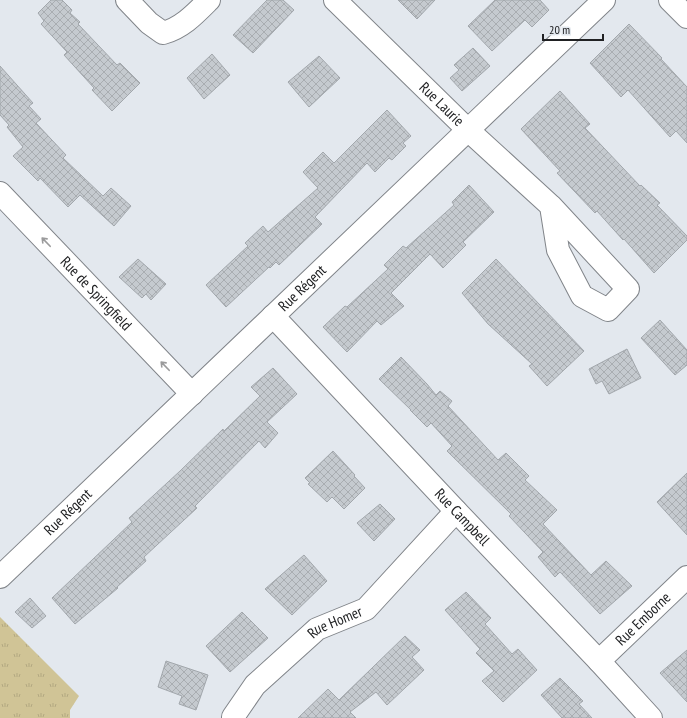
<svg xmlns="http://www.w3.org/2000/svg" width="687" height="718" font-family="'PT Sans Narrow',sans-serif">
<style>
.park{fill:url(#park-tufts)}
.building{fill:url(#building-cross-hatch);stroke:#a2a7ac}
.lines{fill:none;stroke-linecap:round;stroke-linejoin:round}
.street-casing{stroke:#808489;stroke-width:24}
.street{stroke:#fff;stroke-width:22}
.oneway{stroke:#9b9b9c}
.labels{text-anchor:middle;stroke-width:3;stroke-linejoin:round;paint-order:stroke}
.street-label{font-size:15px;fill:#202123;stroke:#e3e8ee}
</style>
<defs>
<pattern id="park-tufts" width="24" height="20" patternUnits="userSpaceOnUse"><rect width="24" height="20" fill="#d0c496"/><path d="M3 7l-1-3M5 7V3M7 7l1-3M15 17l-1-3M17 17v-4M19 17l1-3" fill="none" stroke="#b2a881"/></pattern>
<pattern id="building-cross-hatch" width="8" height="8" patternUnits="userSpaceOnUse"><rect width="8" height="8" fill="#c5cacf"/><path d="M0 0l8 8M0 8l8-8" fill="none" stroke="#a9adb1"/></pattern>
</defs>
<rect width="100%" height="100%" fill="#e3e8ee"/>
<path class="park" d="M0,617L79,696L70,710V718H0Z"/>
<g class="building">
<path d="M51,0H62L72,10L70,13L80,22L78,24L117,65L120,63L140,83L112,111L92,90L94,88L64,55L67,52L41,24L44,21L38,13Z"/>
<path d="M267,0H283L294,10L253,53L233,35Z"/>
<path d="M398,0H435L417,19Z"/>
<path d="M495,0H540L549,10L532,27L525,20L492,51L468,26Z"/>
<path d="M629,24L662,58L661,59L687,87V143L676,131L670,137L628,90L621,97L590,63Z"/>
<path d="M473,48L490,66L462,91L450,78L459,70L454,65Z"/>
<path d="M212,54L230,75L204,99L187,78Z"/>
<path d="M319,56L340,78L309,107L288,82Z"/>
<path d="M0,66L33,103L29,106L41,119L36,123L66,155L63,158L103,196L111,188L131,206L114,226L80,195L68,207L40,178L38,181L13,156L23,147L7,127L9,125L0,115Z"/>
<path d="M560,91L590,124L585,128L640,186L641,185L660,203L657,205L687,236V240L654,273L624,239L623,240L597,211L595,213L557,173L560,171L521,129Z"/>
<path d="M387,110L411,136L403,143L406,146L392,160L389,158L375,172L367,163L315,217L322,224L279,265L276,262L270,268L269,267L226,307L206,285L248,246L245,243L263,226L268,232L318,188L303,172L323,152L334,163Z"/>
<path d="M469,185L494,212L463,242L466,245L443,268L430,254L391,293L404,306L381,325L377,321L347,352L323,327L345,306L347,307L388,269L384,265L403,246L406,248L454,205L452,202Z"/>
<path d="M138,259L166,284L151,300L146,294L142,298L119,277Z"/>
<path d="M496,259L584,351L547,386L529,366L532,364L488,324L462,293Z"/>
<path d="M660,320L687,350V365L675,375L641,338Z"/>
<path d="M627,349L641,378L609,394L602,381L596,384L589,369Z"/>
<path d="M401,357L427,384L436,395L440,391L452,401L448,406L498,460L506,453L529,476L525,480L557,510L543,524L591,575L606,561L632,586L600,614L560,572L555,577L538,557L543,552L509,516L511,514L447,451L452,446L431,423L427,427L410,410H411L379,379Z"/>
<path d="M273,368L297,394L267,422L278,433L265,448L259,441L195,506L197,508L144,557L146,561L117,587L118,588L75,624L52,598L132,522L129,518L180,471L223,429L224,431L260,396L251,387Z"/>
<path d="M333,451L355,475L354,476L365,488L344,509L332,497L327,502L308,484L310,483L305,478Z"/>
<path d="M687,473V535L657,502Z"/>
<path d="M380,504L395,519L374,541L357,523Z"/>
<path d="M304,555L327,581L292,615L265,589Z"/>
<path d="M466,592L491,618L485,624L512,654L518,649L537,670L503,702L482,681L494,671L476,653L480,649L445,610Z"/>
<path d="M30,598L46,616L32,628L15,612Z"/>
<path d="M242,612L268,638L230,672L206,646Z"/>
<path d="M405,636L420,650L412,657L424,670L387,705L376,692L350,712L356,718H298L328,689L339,700Z"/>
<path d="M687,650V702L660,673Z"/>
<path d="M166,661L208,675L196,710L179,704L182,696L158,687Z"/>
<path d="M560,678L583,701L579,704L592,718H562L541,695Z"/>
</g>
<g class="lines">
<g class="street-casing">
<g id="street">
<path d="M127,0L149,23L163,33C182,28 195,14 209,0"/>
<path id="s1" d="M335,0L468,130L551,206L628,289L608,310L582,296L558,250L551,206"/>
<path d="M670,0L687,17"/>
<path id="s2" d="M0,193L192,394"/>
<path id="s3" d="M273,316L456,511L599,661L651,718"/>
<path id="s4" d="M0,577L604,0"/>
<path id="s5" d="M599,661L687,577"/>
<path id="s6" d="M234,718L233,717L255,685L317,629L366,609L456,511"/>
</g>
</g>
<use href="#street" class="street"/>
</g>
<defs><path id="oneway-shaft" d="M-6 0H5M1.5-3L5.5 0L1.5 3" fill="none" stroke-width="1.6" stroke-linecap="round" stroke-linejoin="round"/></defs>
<g class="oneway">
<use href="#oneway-shaft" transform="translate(46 242) rotate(-134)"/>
<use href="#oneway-shaft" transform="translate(165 366) rotate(-134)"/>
</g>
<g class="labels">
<g class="street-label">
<text dy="5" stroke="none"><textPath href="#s1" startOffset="149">Rue Laurie</textPath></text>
<text dy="5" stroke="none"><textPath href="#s4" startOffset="418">Rue Régent</textPath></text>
<text dy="5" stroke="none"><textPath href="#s2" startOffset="139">Rue de Springfield</textPath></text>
<text dy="5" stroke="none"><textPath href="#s4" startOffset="94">Rue Régent</textPath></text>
<text dy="5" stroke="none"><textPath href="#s3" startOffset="276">Rue Campbell</textPath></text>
<text dy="5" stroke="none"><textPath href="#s5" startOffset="61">Rue Emborne</textPath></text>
<text dy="5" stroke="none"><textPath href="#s6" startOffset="143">Rue Homer</textPath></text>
</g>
</g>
<path d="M543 34v6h60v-6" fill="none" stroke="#202123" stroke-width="2"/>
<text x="549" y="34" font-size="12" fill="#202123" stroke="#e3e8ee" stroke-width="3" paint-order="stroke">20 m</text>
</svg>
